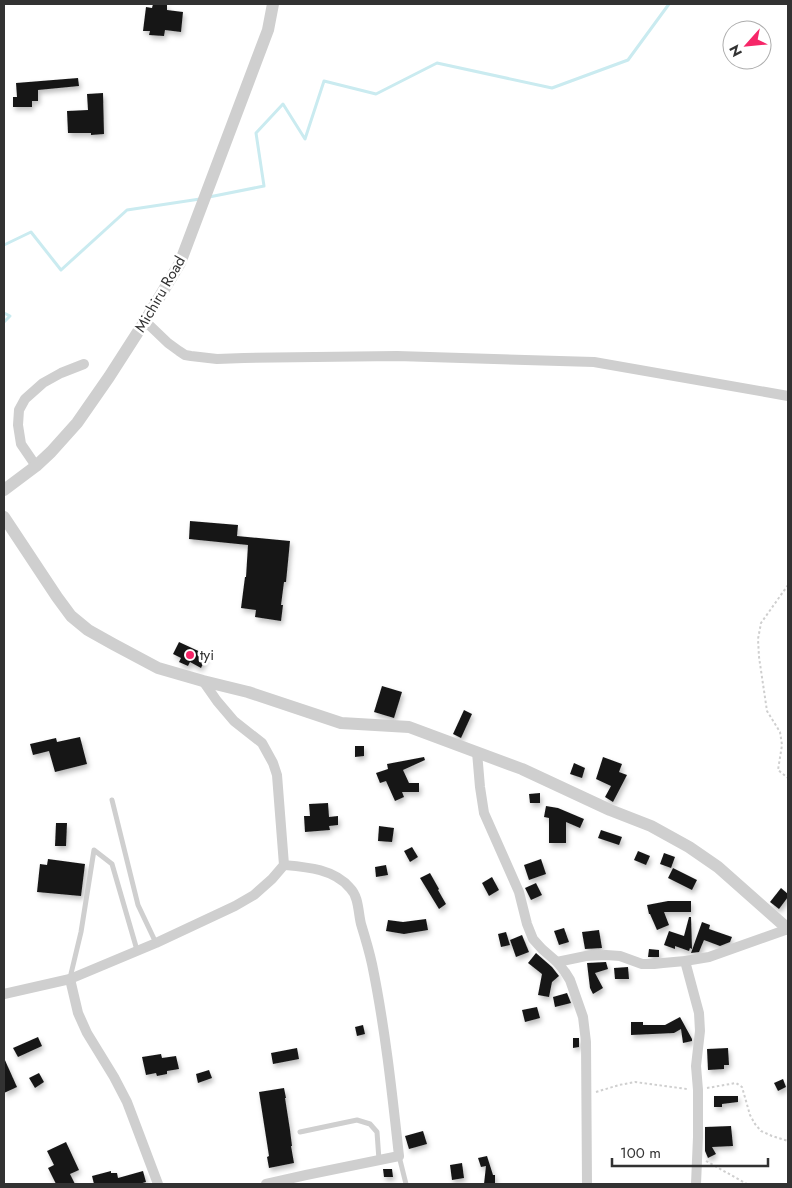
<svg xmlns="http://www.w3.org/2000/svg" width="792" height="1188" font-family="Jost,sans-serif">
<style>
.lines{fill:none;stroke-linecap:round;stroke-linejoin:round}
.stream{stroke:#caebf0;stroke-width:3}
.building{fill:#191919;filter:url(#shadow)}
.path{stroke:#cfcfcf;stroke-width:2;stroke-dasharray:2.5 2.5;stroke-linecap:butt}
.service{stroke:#cfcfcf;stroke-width:5}
.minor{stroke:#cfcfcf;stroke-width:10}
.tertiary{stroke:#cfcfcf;stroke-width:12}
.poi-dot{fill:#f62668;stroke:#fff;stroke-width:2}
.labels{text-anchor:middle;stroke-width:5;stroke-linejoin:round;paint-order:stroke}
.street-label{font-size:15px;fill:#323232;stroke:#fff}
.poi-label{font-size:15px;fill:#323232;stroke:#fff;text-anchor:start}
</style>
<defs>
<filter id="shadow"><feDropShadow dx="2" dy="3.5" stdDeviation="2.5" flood-color="#0004"/></filter>
</defs>
<rect width="100%" height="100%" fill="#fff"/>
<g class="lines">
<g class="stream">
<path d="M209,197L264,186L256,133L283,104L305,139L324,81L376,94L437,63L552,88L628,60L669,4"/>
<path d="M4,245L31,232L61,270L127,210L200,199"/>
<path d="M4,313L10,316L4,322"/>
</g>
</g>
<g class="building">
<path d="M153,4L167,5V10L183,12L181,32L165,30L164,36L149,35L150,31H143L146,7L152,8Z"/>
<path d="M78,78L79,86L38,90V101H32V107H13V97H17L16,83Z"/>
<path d="M103,93L104,134L91,135V133H68L67,111L88,110L87,94Z"/>
<path d="M190,521L238,525L237,536L290,541L286,582H284L281,605H283L281,621L255,617L256,610L241,608L245,577H246L248,545L189,539Z"/>
<path d="M179,642L207,655L201,668L190,662L188,666L179,662L181,658L173,654Z"/>
<path d="M382,686L402,692L394,718L374,712Z"/>
<path d="M464,710L472,714L461,738L453,734Z"/>
<path d="M80,737L87,764L55,772L49,751L33,755L30,744L56,738L57,742Z"/>
<path d="M355,746H364V756L355,757Z"/>
<path d="M424,757L425,760L403,770L409,783H419V792H402L404,797L395,801L386,781L380,783L376,773L388,769L387,764Z"/>
<path d="M603,757L622,764L619,772L627,775L613,802L605,797L611,786L596,779Z"/>
<path d="M574,763L585,768L582,778L570,774Z"/>
<path d="M540,793V803H530L529,794Z"/>
<path d="M328,803L329,817L338,816V825L329,826L330,830L305,832L304,816H310L309,804Z"/>
<path d="M546,806L558,808L584,819L580,828L566,822V843H549V818L544,817Z"/>
<path d="M56,823H67L66,846H55Z"/>
<path d="M379,826L394,828L392,842L378,841Z"/>
<path d="M601,830L622,837L619,845L598,838Z"/>
<path d="M412,847L418,857L410,862L404,851Z"/>
<path d="M638,851L650,856L646,865L634,860Z"/>
<path d="M664,853L675,857L671,868L660,864Z"/>
<path d="M48,859L85,864L81,896L37,892L40,864L47,865Z"/>
<path d="M541,859L546,874L529,880L524,865Z"/>
<path d="M386,865L388,875L376,877L375,867Z"/>
<path d="M673,868L697,880L692,890L668,878Z"/>
<path d="M430,873L439,889L438,890L446,904L439,909L420,878Z"/>
<path d="M492,877L499,890L489,896L482,883Z"/>
<path d="M536,883L542,895L531,900L525,888Z"/>
<path d="M781,888L788,894V897L779,909L770,902Z"/>
<path d="M668,901H691V912H664L669,925L657,930L650,914H649L647,905Z"/>
<path d="M689,917H691L692,949L690,948L689,951L675,946V949L664,945L669,931L684,936Z"/>
<path d="M426,919L428,930L404,934L386,931L388,920L403,922Z"/>
<path d="M702,922L710,925L709,929L732,937L730,942L720,946L704,940L699,952L691,953Z"/>
<path d="M564,928L569,942L559,945L554,931Z"/>
<path d="M599,930L602,948L585,949L582,932Z"/>
<path d="M506,932L510,945L501,947L498,934Z"/>
<path d="M522,935L529,952L516,957L510,940Z"/>
<path d="M649,949L659,950V957H648Z"/>
<path d="M536,953L552,967L559,976L552,982L549,997L538,995L542,974L528,963Z"/>
<path d="M606,962L608,969L595,973L603,988L593,994L590,988L587,963Z"/>
<path d="M628,967L629,979H615L614,968Z"/>
<path d="M567,993L571,1003L555,1007L553,997Z"/>
<path d="M537,1007L540,1018L525,1022L522,1010Z"/>
<path d="M680,1017L692,1039V1041L683,1043L681,1029L674,1033L631,1035V1022H643V1025H665Z"/>
<path d="M363,1025L365,1034L357,1036L355,1027Z"/>
<path d="M38,1037L42,1046L18,1057L13,1048Z"/>
<path d="M573,1038H579V1047L573,1048Z"/>
<path d="M297,1048L299,1059L273,1064L271,1053Z"/>
<path d="M728,1048L729,1065H724V1069L708,1070L707,1049Z"/>
<path d="M161,1054L162,1058L176,1056L179,1069L167,1071V1074L157,1076L156,1073L146,1075L142,1057Z"/>
<path d="M4,1058L17,1087L4,1093Z"/>
<path d="M209,1070L212,1078L198,1083L196,1074Z"/>
<path d="M39,1073L44,1082L35,1088L29,1078Z"/>
<path d="M783,1079L786,1087L778,1091L774,1083Z"/>
<path d="M284,1088L286,1098H285L290,1130L292,1146H291L294,1163L269,1168L267,1157L269,1156L259,1092Z"/>
<path d="M714,1096H738V1102L722,1104V1107H714Z"/>
<path d="M731,1126L733,1146L712,1147L716,1154L708,1158L705,1151V1127Z"/>
<path d="M423,1131L427,1144L409,1149L405,1136Z"/>
<path d="M66,1142L79,1170L70,1174L75,1184H56L48,1168L54,1165L47,1151Z"/>
<path d="M487,1156L493,1175H495V1184H484L486,1166L481,1167L478,1158Z"/>
<path d="M462,1163L464,1178L452,1180L450,1165Z"/>
<path d="M383,1169H392L393,1177H384Z"/>
<path d="M111,1171V1173H117L118,1178L143,1171L146,1182L139,1184H94L92,1176Z"/>
</g>
<g class="lines">
<g class="path">
<path d="M788,585L761,623L758,639L759,657L767,711L780,732L782,745L778,770L788,778"/>
<path d="M707,1088L736,1083L742,1087L750,1115L755,1124L761,1131L772,1136L788,1141"/>
<path d="M596,1092L619,1085L635,1082L687,1089"/>
<path d="M706,1161L747,1184"/>
</g>
<g class="service">
<path d="M112,800L138,905L156,943"/>
<path d="M70,978L81,932L94,850L112,864L137,950"/>
<path d="M300,1132L357,1120L370,1124L377,1132L379,1160"/>
<path d="M399,1156L406,1184"/>
</g>
<g class="minor">
<path d="M145,321L168,343L179,351L185,355L191,356L217,359L244,358L397,356L594,362L788,396"/>
<path d="M36,466L21,444L18,425L19,410L25,399L43,383L61,373L84,364"/>
<path d="M477,752L480,787L484,813L519,892L527,924L533,939L542,949L557,962L565,972L570,980L583,1017L586,1042L587,1184"/>
<path d="M685,961L699,1013L700,1031L696,1066L698,1090V1137L696,1184"/>
<path d="M557,962L586,956L606,955L620,956L642,964H654L663,963L685,961L709,957L788,929"/>
<path d="M70,979L78,1013L87,1033L114,1077L127,1102L158,1184"/>
<path d="M4,994L70,979L156,943L235,906L254,895L272,879L284,865L277,775L273,763L262,743L234,721L217,701L203,681"/>
<path d="M266,1184L306,1175L399,1156C392,1092 385,1027 372,964C369,950 365,937 361,924C358,912 359,897 350,888C334,869 307,867 284,865"/>
</g>
<g class="tertiary">
<path d="M4,490L36,466L51,452L77,423L109,377L145,321L180,263L268,30L273,4"/>
<path d="M4,517L57,597L71,616L88,630L113,644L158,668L203,681L248,692L341,723L409,727L522,769L610,810L651,826L689,847L718,867L788,929"/>
</g>
</g>
<circle class="poi-dot" cx="190" cy="655" r="5"/>
<g class="labels">
<g class="street-label">
<text transform="translate(160 294) rotate(-60)" y="5">Michiru Road</text>
</g>
<g class="poi-label">
<text x="200" y="660">tyi</text>
</g>
</g>
<rect width="792" height="1188" fill="none" stroke="#323232" stroke-width="10"/>
<g transform="translate(747 45) rotate(243)"><circle r="24" fill="#ffffff" stroke="#adadad"/>
<path d="M0-4L9 19L0 12L-9 19Z" fill="#f62668"/>
<text y="-8" font-size="14" font-weight="bold" text-anchor="middle" fill="#323232">N</text>
</g>
<path d="M612 1158v8h156v-8" fill="none" stroke="#323232" stroke-width="2.5"/>
<text x="620" y="1158" font-size="15" fill="#323232" stroke="#ffffff" stroke-width="4" paint-order="stroke">100 m</text>
</svg>
